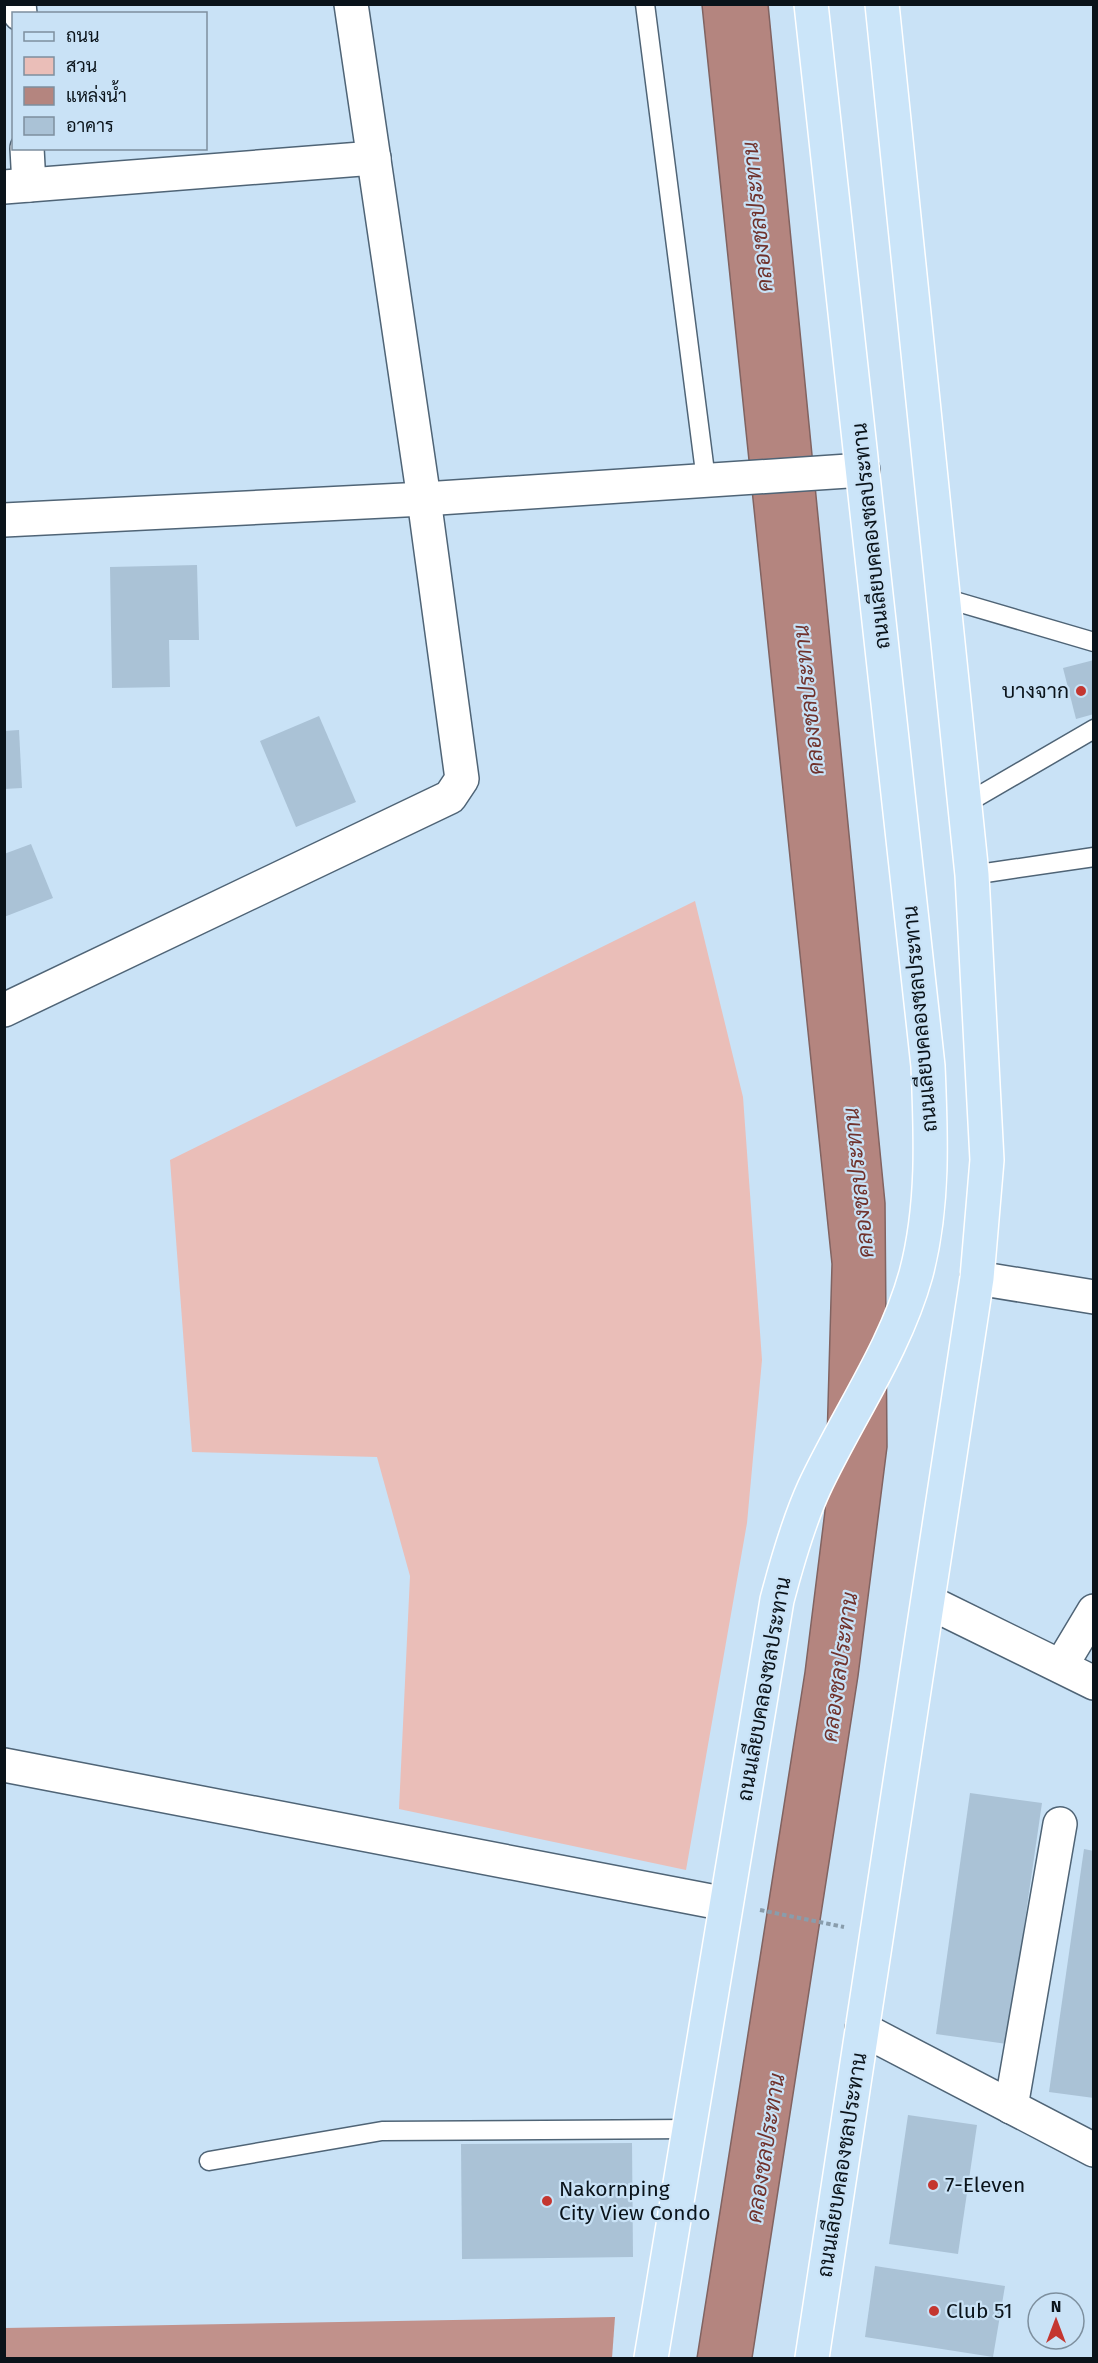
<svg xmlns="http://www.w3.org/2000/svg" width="1098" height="2363" font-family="'Fira Sans',Sarabun,sans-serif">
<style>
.green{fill:#eabeb8}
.forest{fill:#c1918b}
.water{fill:#b4857f;stroke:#816361;stroke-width:1.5}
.building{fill:#aac2d6}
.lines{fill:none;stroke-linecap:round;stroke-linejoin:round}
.lane-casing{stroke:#4f6476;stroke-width:21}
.street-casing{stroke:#4f6476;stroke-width:36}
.primary-casing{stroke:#fff;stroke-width:36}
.path{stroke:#899dac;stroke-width:4;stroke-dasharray:4.5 3;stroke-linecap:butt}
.lane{stroke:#fff;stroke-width:18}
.street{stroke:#fff;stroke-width:33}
.primary{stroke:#cbe5f9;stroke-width:33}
.poi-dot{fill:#c43630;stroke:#c9e2f6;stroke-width:2}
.labels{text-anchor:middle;stroke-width:4.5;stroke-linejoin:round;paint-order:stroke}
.street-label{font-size:21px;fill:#0a131a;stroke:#c9e2f6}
.poi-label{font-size:21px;fill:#0a131a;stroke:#c9e2f6;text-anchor:start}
.water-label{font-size:22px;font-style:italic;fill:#70322c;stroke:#c9e2f6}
</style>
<rect width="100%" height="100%" fill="#c9e2f6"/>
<path class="green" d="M695,901L743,1097L762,1360L747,1523L686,1870L399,1809L410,1576L377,1457L192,1452L170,1160Z"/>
<path class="forest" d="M615,2317L612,2358H5V2328Z"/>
<path class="water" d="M768,4L885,1203L887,1447L858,1676L752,2358H697L805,1672L825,1511L832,1264L702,5Z"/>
<g class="building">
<path d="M197,565L199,640H169L170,687L112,688L110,567Z"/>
<path d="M1094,660V714L1076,719L1063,668Z"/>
<path d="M319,716L356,802L296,827L260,741Z"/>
<path d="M19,730L22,788L4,789V731Z"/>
<path d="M31,844L53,898L4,917V854Z"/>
<path d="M970,1793L1042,1803L1007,2044L936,2034Z"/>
<path d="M1084,1849L1094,1851V2098L1049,2092Z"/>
<path d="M908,2115L977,2125L958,2254L889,2244Z"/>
<path d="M632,2143L633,2257L462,2259L461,2144Z"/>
<path d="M875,2266L1005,2286L993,2357L865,2337Z"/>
</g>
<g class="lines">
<g class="lane-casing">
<g id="lane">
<path d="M645,4L706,480"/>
<path d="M944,598L1094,642"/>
<path d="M965,804L1094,729"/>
<path d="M972,875L1094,857"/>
<path d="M209,2161L382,2131L689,2129"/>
</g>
</g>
<g class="street-casing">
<g id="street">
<path d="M19,4L20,14"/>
<path d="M27,148L29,185"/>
<path d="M4,187L374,158"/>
<path d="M4,520L424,499L863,470"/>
<path d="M4,1010L450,797L462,779L424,499L351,4"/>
<path d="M977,1278L1094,1297"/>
<path d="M929,1602L1094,1683"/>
<path d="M1061,1666L1094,1611"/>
<path d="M4,1765L726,1904"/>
<path d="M862,2029L1094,2150"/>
<path d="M1011,2107L1060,1824"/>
</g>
</g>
<g class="primary-casing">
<g id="primary">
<path d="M651,2358L777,1600C787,1562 798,1523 814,1488C847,1417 895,1350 916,1274C934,1206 931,1135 928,1066L811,4"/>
<path d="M812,2358L977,1278L987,1160L972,875L882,4"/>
</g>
</g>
<path class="path" d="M760,1910L844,1927"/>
<use href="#lane" class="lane"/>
<use href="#street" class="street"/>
<use href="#primary" class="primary"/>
</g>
<g class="poi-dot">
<circle cx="1081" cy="691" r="6"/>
<circle cx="933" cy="2185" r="6"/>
<circle cx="547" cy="2201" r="6"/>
<circle cx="934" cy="2311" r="6"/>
</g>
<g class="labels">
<g class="street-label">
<text transform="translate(871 536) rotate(-96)" y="7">ถนนเลียบคลองชลประทาน</text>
<text transform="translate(920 1019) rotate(-95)" y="7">ถนนเลียบคลองชลประทาน</text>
<text transform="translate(764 1689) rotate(-80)" y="7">ถนนเลียบคลองชลประทาน</text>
<text transform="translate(842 2165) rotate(-81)" y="7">ถนนเลียบคลองชลประทาน</text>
</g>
<g class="poi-label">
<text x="1069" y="698" text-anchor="end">บางจาก</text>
<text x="945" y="2192">7-Eleven</text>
<text x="559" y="2196">Nakornping<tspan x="559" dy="24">City View Condo</tspan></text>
<text x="946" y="2318">Club 51</text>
</g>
<g class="water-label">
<text transform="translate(757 217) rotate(-96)" y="8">คลองชลประทาน</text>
<text transform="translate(808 700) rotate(-96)" y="8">คลองชลประทาน</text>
<text transform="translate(858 1183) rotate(-96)" y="8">คลองชลประทาน</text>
<text transform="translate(839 1667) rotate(-82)" y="8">คลองชลประทาน</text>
<text transform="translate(765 2148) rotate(-81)" y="8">คลองชลประทาน</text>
</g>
</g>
<rect width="1098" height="2363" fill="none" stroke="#0a131a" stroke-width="12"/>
<rect x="12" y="12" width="195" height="138" fill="#c9e2f6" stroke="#7d8f9e" stroke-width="1.5"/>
<rect x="24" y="32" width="30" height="9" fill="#cbe5f9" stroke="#7d8f9e" stroke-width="1.5"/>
<text x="66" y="42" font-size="18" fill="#0a131a">ถนน</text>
<rect x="24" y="57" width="30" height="18" fill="#eabeb8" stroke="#7d8f9e" stroke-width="1.5"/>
<text x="66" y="72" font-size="18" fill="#0a131a">สวน</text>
<rect x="24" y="87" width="30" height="18" fill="#b4857f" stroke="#7d8f9e" stroke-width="1.5"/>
<text x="66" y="102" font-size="18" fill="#0a131a">แหล่งน้ำ</text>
<rect x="24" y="117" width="30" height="18" fill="#aac2d6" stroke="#7d8f9e" stroke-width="1.5"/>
<text x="66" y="132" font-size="18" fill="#0a131a">อาคาร</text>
<g transform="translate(1056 2321)"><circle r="28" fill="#c9e2f6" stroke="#7d8f9e" stroke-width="1.5"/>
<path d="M0-4.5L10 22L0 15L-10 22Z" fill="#c43630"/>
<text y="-9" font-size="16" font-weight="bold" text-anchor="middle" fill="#0a131a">N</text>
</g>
</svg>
